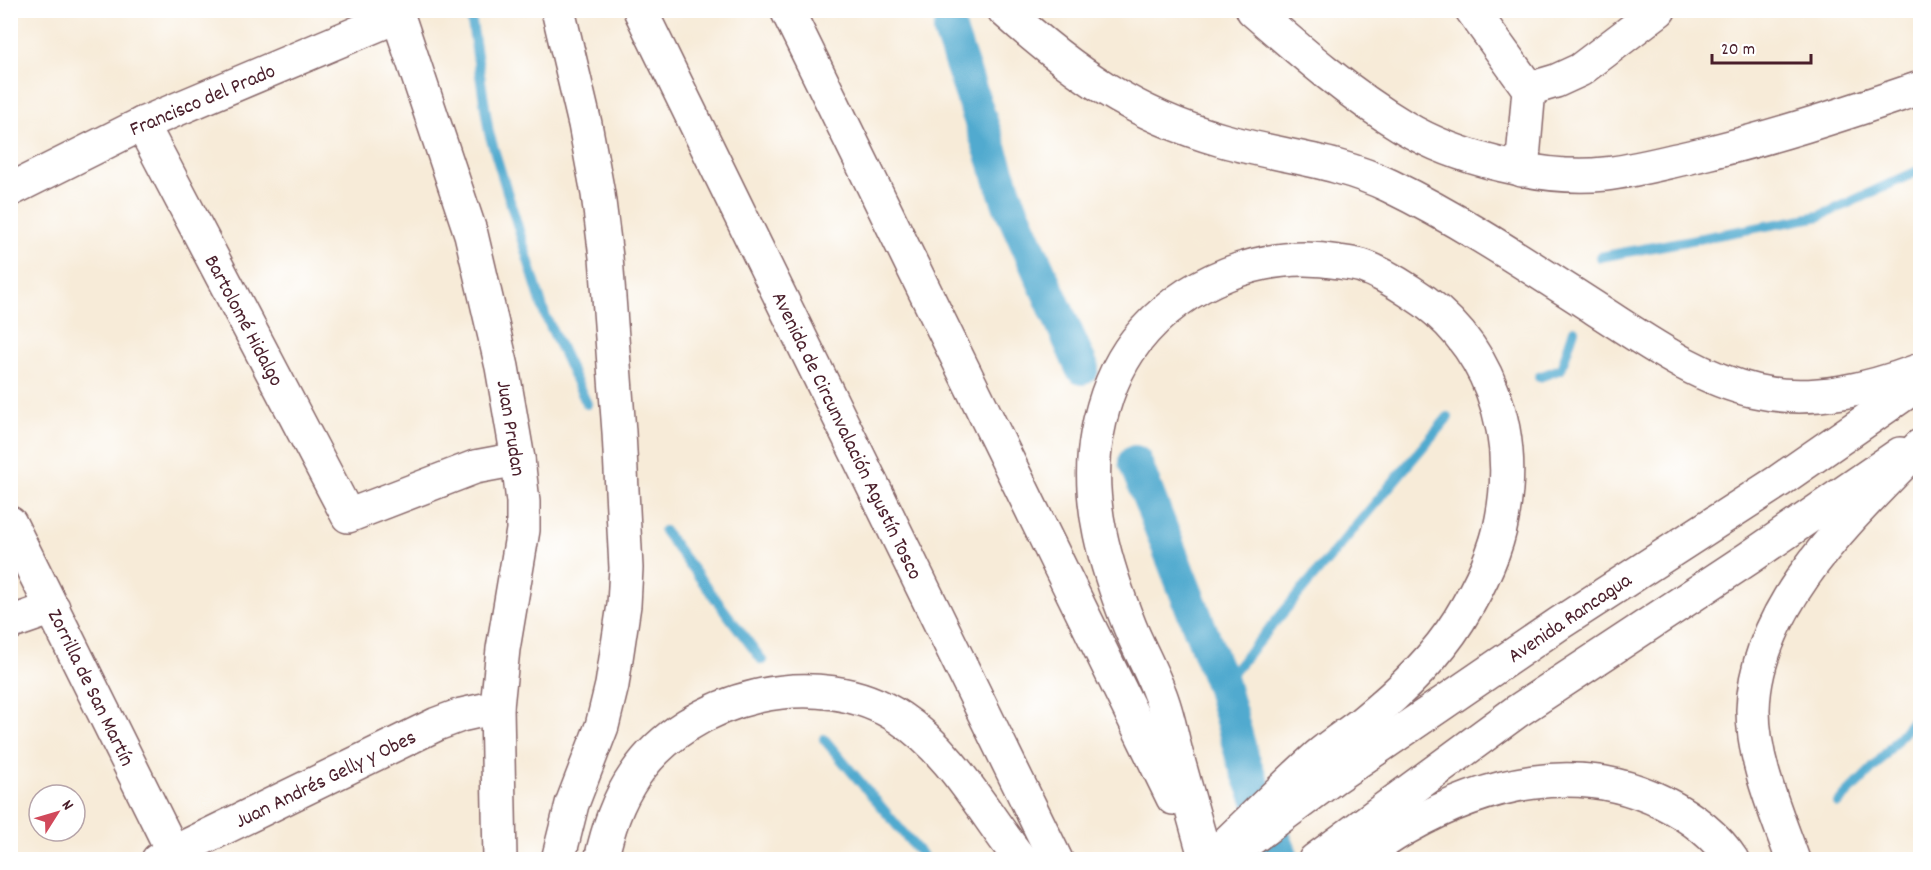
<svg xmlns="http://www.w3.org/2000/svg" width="1931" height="870" font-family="Dekko,sans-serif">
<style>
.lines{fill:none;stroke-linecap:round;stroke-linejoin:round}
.stream{stroke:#51aacf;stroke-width:10}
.canal{stroke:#51aacf;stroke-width:34}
.minor-casing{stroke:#876668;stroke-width:36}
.major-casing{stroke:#876668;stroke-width:36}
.highway-casing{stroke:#876668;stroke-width:36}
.minor{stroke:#fff;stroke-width:33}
.major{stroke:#fff;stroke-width:33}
.highway{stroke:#fff;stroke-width:33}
.labels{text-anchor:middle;stroke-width:6;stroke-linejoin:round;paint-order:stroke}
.street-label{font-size:21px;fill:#4a1f2b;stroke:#fff}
</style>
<rect width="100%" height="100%" fill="#fff"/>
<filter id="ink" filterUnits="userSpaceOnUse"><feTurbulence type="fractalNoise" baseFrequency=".0167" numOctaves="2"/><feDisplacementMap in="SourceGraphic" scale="12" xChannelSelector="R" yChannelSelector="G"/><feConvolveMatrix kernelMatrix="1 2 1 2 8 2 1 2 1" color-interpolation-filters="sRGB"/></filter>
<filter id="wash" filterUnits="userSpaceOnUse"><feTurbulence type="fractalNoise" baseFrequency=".008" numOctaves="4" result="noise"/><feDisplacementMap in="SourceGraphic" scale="24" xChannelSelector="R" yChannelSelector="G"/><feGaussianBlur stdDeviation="1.35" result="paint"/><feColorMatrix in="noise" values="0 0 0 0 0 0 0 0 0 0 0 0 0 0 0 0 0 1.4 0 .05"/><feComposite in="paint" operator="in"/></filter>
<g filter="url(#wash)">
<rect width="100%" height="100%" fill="#f7ebd8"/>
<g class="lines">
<g class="stream">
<path d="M470,10L489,133L545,315L587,404"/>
<path d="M1600,257L1820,216L1920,170"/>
<path d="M1539,377L1561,369L1574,330"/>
<path d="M664,531L762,660"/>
<path d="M1222,685L1448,417"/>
<path d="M824,739L926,860"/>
<path d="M1838,803L1877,764L1920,712"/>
</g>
<g class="canal">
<path d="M950,31L1009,204L1082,368"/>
<path d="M1135,462L1222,685L1243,760L1283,860"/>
</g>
</g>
</g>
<g filter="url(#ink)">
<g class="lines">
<g class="minor-casing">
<g id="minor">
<path d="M396,10L471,234L502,367L518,459L523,502V530L503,649L497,707L500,860"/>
<path d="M1253,10C1301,52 1349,94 1404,127C1455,158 1545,181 1605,174C1633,171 1662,163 1690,157C1768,139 1844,114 1920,88"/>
<path d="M1472,10L1529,89L1522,170"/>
<path d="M1529,89L1556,81L1580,70L1659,10"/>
<path d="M142,124L348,516L475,467L518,459"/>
<path d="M10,190L142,124L398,16"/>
<path d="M10,523L173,852"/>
<path d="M10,623L53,608"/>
<path d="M158,860L437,724L461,715L497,707"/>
</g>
</g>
<g class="major-casing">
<g id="major">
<path d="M1229,855L1332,779L1560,623L1779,481L1920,383"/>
<path d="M1315,860L1516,712L1749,558L1900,454"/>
</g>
</g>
<g class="highway-casing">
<g id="highway">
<path d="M640,10L1056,860"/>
<path d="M787,10L1173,798"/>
<path d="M1004,10C1072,71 1133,115 1222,140C1278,156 1337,160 1390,186C1462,221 1529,266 1596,309C1646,341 1697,378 1755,391C1811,404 1869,389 1920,370"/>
<path d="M558,860L572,804L602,726L612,685L624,605L626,568L619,432L606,257L598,194L585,124L558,10"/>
<path d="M601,860C608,829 617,801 635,775C688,696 819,663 900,718C953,753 982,811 1021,860"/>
<path d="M1206,860C1196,824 1186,788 1176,753C1171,733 1167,711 1159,692C1151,670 1139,649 1130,627C1106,567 1085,501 1097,435C1103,402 1115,368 1136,341C1184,281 1263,249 1339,262C1346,263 1355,264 1362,266C1379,272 1396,282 1411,292C1489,341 1519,430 1502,519C1496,554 1478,589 1459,620C1434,660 1399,693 1362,723C1348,734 1332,744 1318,756C1281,789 1246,825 1209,860"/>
<path d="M1356,860C1373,850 1389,837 1406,828C1485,783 1577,760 1662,802C1688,815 1716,835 1732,860"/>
<path d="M1793,860C1776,812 1753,761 1753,710C1755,605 1853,515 1920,446"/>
</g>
</g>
<use href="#minor" class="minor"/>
<use href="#major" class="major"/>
<use href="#highway" class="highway"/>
</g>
</g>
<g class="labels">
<g class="street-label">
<text transform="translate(202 99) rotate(-23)" y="7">Francisco del Prado</text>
<text transform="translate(245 320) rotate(62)" y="7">Bartolomé Hidalgo</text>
<text transform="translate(512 428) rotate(81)" y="7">Juan Prudan</text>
<text transform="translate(848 435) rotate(64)" y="7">Avenida de Circunvalación Agustín Tosco</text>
<text transform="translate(1569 617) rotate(-34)" y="7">Avenida Rancagua</text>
<text transform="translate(92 687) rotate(64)" y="7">Zorrilla de San Martín</text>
<text transform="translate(325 778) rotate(-26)" y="7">Juan Andrés Gelly y Obes</text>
</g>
</g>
<rect width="1931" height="870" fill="none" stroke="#fff" stroke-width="36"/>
<g transform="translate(57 813) rotate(53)"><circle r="28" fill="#ffffff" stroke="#b7a5aa" stroke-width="1.5"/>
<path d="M0-4.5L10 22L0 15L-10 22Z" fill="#d1495b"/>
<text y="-9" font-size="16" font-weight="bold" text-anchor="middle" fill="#4a1f2b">N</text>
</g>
<path d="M1712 54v9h99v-9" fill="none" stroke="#4a1f2b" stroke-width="3"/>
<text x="1721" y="54" font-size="18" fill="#4a1f2b" stroke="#ffffff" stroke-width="4.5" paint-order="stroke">20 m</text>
</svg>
